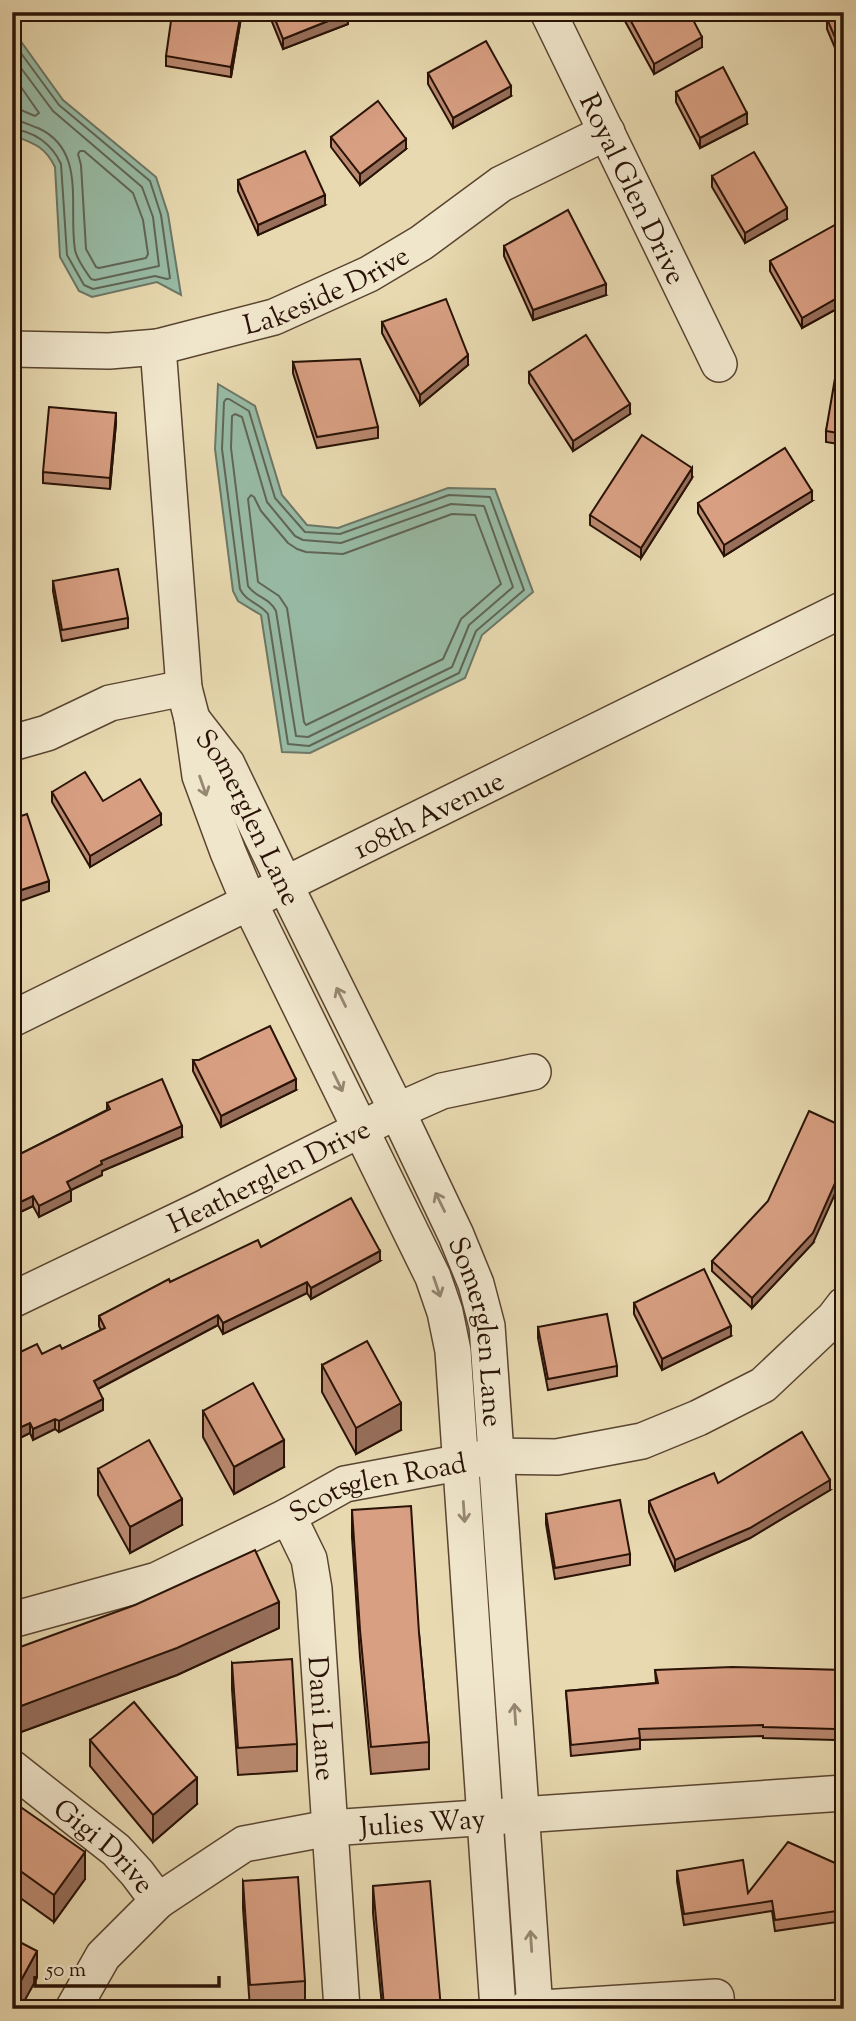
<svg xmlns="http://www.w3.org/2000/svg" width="856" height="2021" font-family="'Sorts Mill Goudy',serif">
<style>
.water{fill:#98bba6;stroke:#6c7766;stroke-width:2}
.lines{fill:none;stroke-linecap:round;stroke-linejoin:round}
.shore{stroke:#606656;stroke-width:2}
.minor-casing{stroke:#594430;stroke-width:38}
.minor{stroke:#f0e6cc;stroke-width:35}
.wall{fill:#ba8970;stroke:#291206;stroke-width:2}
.shaded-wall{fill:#976f5b;stroke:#291206;stroke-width:2}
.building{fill:#d89f82;stroke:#291206;stroke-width:2}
.oneway{stroke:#968773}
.labels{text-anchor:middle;stroke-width:5;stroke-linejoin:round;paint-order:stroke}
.street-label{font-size:28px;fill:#291206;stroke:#f0e6cc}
</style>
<rect width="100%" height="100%" fill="#e8d9b0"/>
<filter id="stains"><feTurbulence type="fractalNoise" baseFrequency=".00286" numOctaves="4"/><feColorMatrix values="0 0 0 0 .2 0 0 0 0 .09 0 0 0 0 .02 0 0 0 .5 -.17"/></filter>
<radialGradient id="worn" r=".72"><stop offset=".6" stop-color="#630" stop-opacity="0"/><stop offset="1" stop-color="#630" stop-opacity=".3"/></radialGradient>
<g class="water">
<path d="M12,29L63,100L156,177L168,214L181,295L157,282L92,297L79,291L60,257L55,167C45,146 33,143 12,135Z"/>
<path d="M218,384L255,406L282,495L307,525L338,528L448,488L495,489L533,592L482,635L465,678L310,753L282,752L261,615L238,601L233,591L215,449Z"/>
</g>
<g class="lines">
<g class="shore">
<path d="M12,41L59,105L150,181L161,215L170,278L167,279L155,276L93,289L84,285L67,255L61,164C52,144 34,131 12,129"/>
<path d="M12,56L53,111L142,187L153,217L159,266L95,280L91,279C85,270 77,260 75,250C68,207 87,150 38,128C29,125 21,120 12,120"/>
<path d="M12,74L39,113L35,116L21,110L12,109"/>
<path d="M80,151H84L133,193L143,220L148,254L146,258L99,268L96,267L86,249L81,165L78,154Z"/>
<path d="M226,399H229L249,411L275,498L305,532L340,534L449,495L490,497L524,590L476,631L459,673L309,746L288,744L268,614C260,603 246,602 240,589L222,449L224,402Z"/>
<path d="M235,414L242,417L267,502L295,536L303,540L341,543L451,504L484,506L513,587L469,625L452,667L308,737L296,736L276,611C270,598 255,597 248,586L231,448L232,416Z"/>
<path d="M251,495L254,497L261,511L288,543L297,549L306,552L343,554L452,514L475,515L501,584L461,619L443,659L306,725L304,722L287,608L279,596L258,582L248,499Z"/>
</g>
<g class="minor-casing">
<g id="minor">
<path id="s1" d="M548,12L719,364"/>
<path d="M158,347L184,688L192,719L200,776L228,852L249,902L433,1277L445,1312L453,1351L498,2009"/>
<path id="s2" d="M12,349L109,351L158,347L274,317L369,274L421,243L501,184L607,132"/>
<path id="s3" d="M192,719L227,764L285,885L397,1111L456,1235L476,1284L487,1326L535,2009"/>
<path d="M12,743L47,733L110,703L184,688"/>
<path id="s4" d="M12,1019L844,609"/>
<path id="s5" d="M12,1300L204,1208L397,1111L442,1091L533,1072"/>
<path id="s6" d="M288,1516L309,1559L314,1589L342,2009"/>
<path id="s7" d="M12,1620L157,1580L288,1516L345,1484L495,1456L557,1457L642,1441L698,1418L763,1385L834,1318L844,1305"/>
<path id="s8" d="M12,1768L116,1850L137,1873L158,1901"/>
<path id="s9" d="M73,2009L103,1956L158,1901L244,1844L329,1828L844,1793"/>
<path d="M526,2009L716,1997L717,2009"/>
</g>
</g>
<use href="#minor" class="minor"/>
</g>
<g class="wall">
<path d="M208,12H242L231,77L166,66V56L207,20Z"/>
<path d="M268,12H348V24L283,49Z"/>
<path d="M620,12H689L702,47L654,74Z"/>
<path d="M844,12V69L827,29V19Z"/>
<path d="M428,73L511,96L453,128L428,84Z"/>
<path d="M676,92L747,124L700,148L676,102Z"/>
<path d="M331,137L406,149L360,185L331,147Z"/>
<path d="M712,176L787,219L745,243L712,187Z"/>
<path d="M238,180L325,205L258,235L238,191Z"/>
<path d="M844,224V305L802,328L770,271V261Z"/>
<path d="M504,246L606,295L533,320L504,256Z"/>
<path d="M382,322L468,365L420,405L382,333Z"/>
<path d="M844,350V445L826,442V431Z"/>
<path d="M293,362L378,427V438L317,448L293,373Z"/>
<path d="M529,372L630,414L573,451L529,383Z"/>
<path d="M116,423L110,489L43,483V472Z"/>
<path d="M692,478L641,558L590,525V515Z"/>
<path d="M812,501L724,556L698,513V503Z"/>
<path d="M53,581L128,618V628L62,641L53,591Z"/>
<path d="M52,792L103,801L161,825L90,867L52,802Z"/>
<path d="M193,1060L296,1090L221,1127L193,1071Z"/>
<path d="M107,1103L182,1137L102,1171V1175L71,1190V1201L39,1217L33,1206L12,1216V1158L107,1110Z"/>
<path d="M813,1243L752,1308L712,1271V1261Z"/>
<path d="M261,1247L380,1261L311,1299L307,1293L223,1334L218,1325L98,1389L103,1410L59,1432L55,1429L33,1440L30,1433L12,1442V1356L42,1354L62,1349L101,1330L99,1326V1316L170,1282Z"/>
<path d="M634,1303L731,1336L662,1370L634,1314Z"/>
<path d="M538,1327L617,1366V1376L548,1390L538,1338Z"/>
<path d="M322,1365L401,1430L356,1454L322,1392Z"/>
<path d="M844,1383V1407L837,1400V1390Z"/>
<path d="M203,1411L284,1467L234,1494L203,1437Z"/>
<path d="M98,1469L182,1525L130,1553L98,1495Z"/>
<path d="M718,1483L830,1490L750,1538L675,1571L649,1512V1501Z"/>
<path d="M352,1510L419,1633L429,1742V1769L371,1774L360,1657L352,1537Z"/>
<path d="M546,1514L630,1554V1565L555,1579L546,1524Z"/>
<path d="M279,1628L177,1675L21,1732L12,1709V1650Z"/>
<path d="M232,1663L297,1744V1771L238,1775L232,1689Z"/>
<path d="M655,1670H844V1727L835,1728V1740L763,1738V1736L640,1740V1749L571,1756L566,1691L656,1683Z"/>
<path d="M90,1740L197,1804L153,1842L90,1766Z"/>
<path d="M12,1801L85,1879L54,1922L12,1892Z"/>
<path d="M844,1867V1921L775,1931L772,1911L684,1925L677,1881V1871L748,1893Z"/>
<path d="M243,1881L305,1981V2008L250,2009L243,1908Z"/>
<path d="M373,1886L441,2009L382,2006L373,1913Z"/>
</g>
<g class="shaded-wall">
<path d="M105,12H117L105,18Z"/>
<path d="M241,12H242L231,77V67Z"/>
<path d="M348,13V24L283,49V39Z"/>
<path d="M702,37V47L654,74V64Z"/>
<path d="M511,86V96L453,128V118Z"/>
<path d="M747,113V124L700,148V138Z"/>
<path d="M406,139V149L360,185V174Z"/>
<path d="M325,195V205L258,235V225Z"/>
<path d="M787,208V219L745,243V233Z"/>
<path d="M606,284V295L533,320V310Z"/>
<path d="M844,294V305L802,328V318Z"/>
<path d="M468,355V365L420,405V395Z"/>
<path d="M630,404V414L573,451V441Z"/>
<path d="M116,413V423L110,489V478Z"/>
<path d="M692,468V478L641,558V548Z"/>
<path d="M812,491V501L724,556V545Z"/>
<path d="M161,814V825L90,867V856Z"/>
<path d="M49,881V891L12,904V893Z"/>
<path d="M296,1079V1090L221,1127V1116Z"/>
<path d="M182,1126V1137L102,1171V1175L71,1190V1201L39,1217V1206L67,1182L101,1161Z"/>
<path d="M844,1163V1174L813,1243L752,1308V1298Z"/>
<path d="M33,1196V1206L12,1216V1206Z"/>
<path d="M380,1251V1261L311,1299V1288Z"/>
<path d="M307,1282V1293L223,1334V1323Z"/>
<path d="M218,1315V1325L94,1391V1381Z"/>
<path d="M731,1326V1336L662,1370V1359Z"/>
<path d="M103,1399V1410L59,1432V1421Z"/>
<path d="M401,1403V1430L356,1454V1428Z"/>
<path d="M55,1419V1429L33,1440V1429Z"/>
<path d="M30,1423V1433L12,1442V1431Z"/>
<path d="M284,1440V1467L234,1494V1467Z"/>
<path d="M830,1480V1490L750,1538L675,1571V1560Z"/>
<path d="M182,1499V1525L130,1553V1527Z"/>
<path d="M279,1602V1628L177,1675L21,1732V1706Z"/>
<path d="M197,1778V1804L153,1842V1815Z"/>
<path d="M85,1852V1879L54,1922V1895Z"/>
<path d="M37,1951V1978L20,2009H12V1997Z"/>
</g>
<g class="building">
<path d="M208,12H241L231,67L166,56L172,14L207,20Z"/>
<path d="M272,12H348V13L283,39Z"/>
<path d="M626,12H689L702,37L654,64Z"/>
<path d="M841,12H844V58L827,19Z"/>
<path d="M486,41L511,86L453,118L428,73Z"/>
<path d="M723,67L747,113L700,138L676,92Z"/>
<path d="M378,101L406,139L360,174L331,137Z"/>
<path d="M305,151L325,195L258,225L238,180Z"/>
<path d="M754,152L787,208L745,233L712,176Z"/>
<path d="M568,210L606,284L533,310L504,246Z"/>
<path d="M842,221L844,224V294L802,318L770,261Z"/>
<path d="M446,299L468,355L420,395L382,322Z"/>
<path d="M586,335L630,404L573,441L529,372Z"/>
<path d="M840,349L844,350V434L826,431Z"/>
<path d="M360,359L378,427L317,437L293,362Z"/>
<path d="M49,407L116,413L110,478L43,472Z"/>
<path d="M642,435L692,468L641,548L590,515Z"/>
<path d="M785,448L812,491L724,545L698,503Z"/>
<path d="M118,569L128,618L62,630L53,581Z"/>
<path d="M85,772L103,801L140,779L161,814L90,856L52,792Z"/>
<path d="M27,814L49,881L12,893V819Z"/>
<path d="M270,1026L296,1079L221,1116L193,1060H199Z"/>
<path d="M162,1079L182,1126L101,1161L102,1164L67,1182L71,1190L39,1206L33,1196L12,1206V1158L110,1109L107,1103Z"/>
<path d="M809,1111L844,1127V1163L813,1233L752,1298L712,1261L768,1201Z"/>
<path d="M351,1198L380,1251L311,1288L307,1282L223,1323L218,1315L94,1381L103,1399L59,1421L55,1419L33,1429L30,1423L12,1431V1356L37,1344L42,1354L60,1345L62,1349L105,1328L99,1316L169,1279L170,1282L258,1240L261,1247Z"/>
<path d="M704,1269L731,1326L662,1359L634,1303Z"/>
<path d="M607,1314L617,1366L548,1379L538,1327Z"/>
<path d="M367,1341L401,1403L356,1428L322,1365Z"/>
<path d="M253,1383L284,1440L234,1467L203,1411Z"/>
<path d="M844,1383V1396L837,1390Z"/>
<path d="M802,1432L830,1480L750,1528L675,1560L649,1501L714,1473L718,1483Z"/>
<path d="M149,1440L182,1499L130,1527L98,1469Z"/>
<path d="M620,1500L630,1554L555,1568L546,1514Z"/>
<path d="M411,1506L419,1633L429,1742L371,1747L360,1630L352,1510Z"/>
<path d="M255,1550L279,1602L177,1648L21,1706L12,1682V1650L135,1605Z"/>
<path d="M292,1659L297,1744L238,1748L232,1663Z"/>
<path d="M732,1667L844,1670V1717H835V1729L763,1727V1725L639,1729L640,1738L571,1745L566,1691L658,1683L655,1670Z"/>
<path d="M134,1702L197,1778L153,1815L90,1740Z"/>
<path d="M12,1801L85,1852L54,1895L12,1865Z"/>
<path d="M788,1842L844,1867V1910L775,1920L772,1901L684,1914L677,1871L743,1860L748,1893Z"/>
<path d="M298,1877L305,1981L250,1985L243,1881Z"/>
<path d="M430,1881L441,2009H381V2006H384L373,1886Z"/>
<path d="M12,1938L37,1951L12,1997Z"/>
</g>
<defs><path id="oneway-shaft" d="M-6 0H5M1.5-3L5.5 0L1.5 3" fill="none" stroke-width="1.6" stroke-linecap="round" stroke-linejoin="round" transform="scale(1.75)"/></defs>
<g class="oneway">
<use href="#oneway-shaft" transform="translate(203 786) rotate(71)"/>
<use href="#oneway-shaft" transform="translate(341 997) rotate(-116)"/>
<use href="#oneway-shaft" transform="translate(338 1082) rotate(64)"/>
<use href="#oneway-shaft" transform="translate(440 1202) rotate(-116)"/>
<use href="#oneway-shaft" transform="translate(437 1287) rotate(71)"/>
<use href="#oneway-shaft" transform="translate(464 1512) rotate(86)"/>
<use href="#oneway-shaft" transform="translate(515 1714) rotate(-94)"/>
<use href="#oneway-shaft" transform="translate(531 1941) rotate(-94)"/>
</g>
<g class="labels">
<g class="street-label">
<text dy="10" stroke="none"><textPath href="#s1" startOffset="196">Royal Glen Drive</textPath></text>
<text dy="10" stroke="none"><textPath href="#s2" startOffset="324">Lakeside Drive</textPath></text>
<text dy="10" stroke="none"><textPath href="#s4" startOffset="464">108th Avenue</textPath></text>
<text dy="10" stroke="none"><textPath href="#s3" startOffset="114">Somerglen Lane</textPath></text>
<text dy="10" stroke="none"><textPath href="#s5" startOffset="285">Heatherglen Drive</textPath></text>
<text dy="10" stroke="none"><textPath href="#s3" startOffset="681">Somerglen Lane</textPath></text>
<text dy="10" stroke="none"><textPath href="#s7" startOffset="392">Scotsglen Road</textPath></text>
<text dy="10" stroke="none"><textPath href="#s6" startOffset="208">Dani Lane</textPath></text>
<text dy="10" stroke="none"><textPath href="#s9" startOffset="422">Julies Way</textPath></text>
<text dy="10" stroke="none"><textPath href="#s8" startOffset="121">Gigi Drive</textPath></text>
</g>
</g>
<rect width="856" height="2021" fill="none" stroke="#e8d9b0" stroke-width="42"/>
<rect x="14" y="14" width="828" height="1993" fill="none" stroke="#291206" stroke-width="3.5"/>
<rect x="21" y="21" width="814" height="1979" fill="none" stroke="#291206" stroke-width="2"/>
<path d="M35 1976v10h184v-10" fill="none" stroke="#291206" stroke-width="3.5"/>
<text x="46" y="1976" font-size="21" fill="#291206" stroke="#f0e6cc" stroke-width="5" paint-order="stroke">50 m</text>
<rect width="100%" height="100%" filter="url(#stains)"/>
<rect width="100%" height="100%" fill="url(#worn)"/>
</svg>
